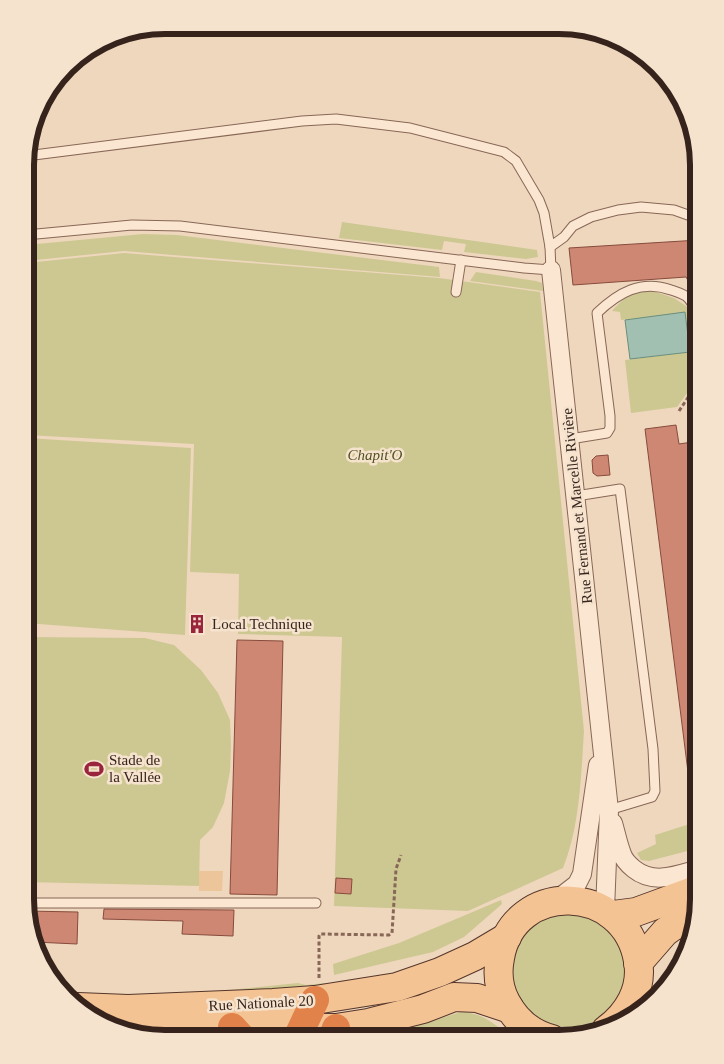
<svg xmlns="http://www.w3.org/2000/svg" width="724" height="1064" font-family="'Times New Roman',serif">
<style>
.green{fill:#cdc892}
.sand{fill:#ecc69a}
.water{fill:#a2c0b1;stroke:#698e7e}
.building{fill:#ce8773;stroke:#874b3c}
.lines{fill:none;stroke-linecap:round;stroke-linejoin:round}
.lane-casing{stroke:#886757;stroke-width:11}
.street-casing{stroke:#886757;stroke-width:20}
.primary-casing{stroke:#55362b;stroke-width:30}
.highway-casing{stroke:#55362b;stroke-width:30}
.path{stroke:#886757;stroke-width:3;stroke-dasharray:4 2.5;stroke-linecap:butt}
.lane{stroke:#fae6d1;stroke-width:9}
.street{stroke:#fae6d1;stroke-width:18}
.primary{stroke:#f4c394;stroke-width:28}
.highway{stroke:#e2824b;stroke-width:28}
.labels{text-anchor:middle;stroke-width:5;stroke-linejoin:round;paint-order:stroke}
.park-label{font-size:15px;font-style:italic;fill:#515322;stroke:#f6e3ce}
.street-label{font-size:15px;fill:#36231c;stroke:#f6e3ce}
.poi-label{font-size:15px;fill:#36231c;stroke:#f6e3ce;text-anchor:start}
.rim{fill:none;stroke:#36231c;stroke-width:6}
</style>
<rect width="100%" height="100%" fill="#efd7be"/>
<g class="green">
<path d="M342,222L537,250L538,257L526,259L464,252L466,244L444,241L442,250L339,238Z"/>
<path d="M143,234L177,235L439,267L440,277L124,251L26,261V245Z"/>
<path d="M124,253L439,278L540,292L584,731C581,776 580,826 563,868L468,911L334,906L342,637L238,634L239,574L190,572L194,444L26,435V263Z"/>
<path d="M476,272L536,281L542,283L543,291L470,281Z"/>
<path d="M653,291L674,298L689,308L696,366L690,389L677,407L631,413L625,360L689,352L685,313L621,320L620,312L612,311C625,296 633,292 653,291Z"/>
<path d="M26,438L191,448L185,635L25,623Z"/>
<path d="M25,637L145,638L174,645L201,670L218,693L230,720L231,746L230,771L224,803L213,827L200,840L199,886L25,882Z"/>
<path d="M699,821V848L649,861L641,860L637,853L656,844L655,835Z"/>
<path d="M501,900L502,904L464,937L433,952L334,975L333,964L399,943Z"/>
<circle cx="569" cy="970" r="57"/>
<path d="M298,983L306,985L325,983V990L230,998L229,990Z"/>
<path d="M461,1012C485,1013 495,1025 513,1039L362,1038L392,1033Z"/>
</g>
<path class="sand" d="M199,871H223L222,891H199Z"/>
<path class="water" d="M685,312L690,352L630,359L625,320Z"/>
<g class="building">
<path d="M699,240V300L686,277L573,285L569,248Z"/>
<path d="M676,425L679,444L699,441V788H690L645,429Z"/>
<path d="M608,455L610,475L597,476L593,473L592,460L596,456Z"/>
<path d="M237,640L283,641L277,895L230,894Z"/>
<path d="M336,878L352,879L351,894L335,893Z"/>
<path d="M104,909L234,910L233,936L182,934L183,921L103,919Z"/>
<path d="M27,911L78,912L77,944L34,942Z"/>
</g>
<g class="lines">
<g class="lane-casing">
<g id="lane">
<path d="M26,235L132,225L180,226L524,268L551,270L550,247L544,213L539,200L516,161L504,152L410,128L336,119L302,121L26,156"/>
<path d="M550,247L564,237L573,226L591,217L618,210L641,207L674,210L699,219"/>
<path d="M456,292L461,260"/>
<path d="M570,439L607,433L610,428V416L597,313C618,293 641,279 671,290C677,292 685,294 689,299C693,304 696,310 699,316"/>
<path d="M576,496L620,489L653,749L655,791L652,797L609,810"/>
<path d="M26,903H316"/>
</g>
</g>
<g class="street-casing">
<g id="street">
<path d="M551,270L609,810L605,910"/>
<path d="M613,823C616,833 618,844 622,854C624,860 629,865 634,869C654,885 677,875 699,869"/>
<path d="M555,901L577,884L582,874L598,765"/>
</g>
</g>
<g class="primary-casing">
<g id="primary">
<path d="M613,915L636,912L699,889"/>
<path d="M638,963L665,932L672,927L695,917"/>
<path d="M78,1007L128,1009L273,1003L315,1000L397,987L440,972L475,956L507,937"/>
<path d="M120,1027L336,1028L368,1023L423,1009L454,997L477,998L510,1009"/>
<path d="M552,1039C532,1034 516,1021 506,1002C499,989 497,973 500,958C513,880 625,882 638,961C643,989 628,1014 606,1030"/>
</g>
</g>
<g class="highway-casing">
<g id="highway">
<path d="M232,1027L242,1038"/>
<path d="M297,1038L315,1000"/>
<path d="M332,1038L336,1028"/>
</g>
</g>
<g class="path">
<path d="M694,326L699,360"/>
<path d="M679,411L695,387L699,368"/>
<path d="M319,978V936L320,934L389,935L392,933L396,869L401,855"/>
</g>
<use href="#lane" class="lane"/>
<use href="#street" class="street"/>
<use href="#primary" class="primary"/>
<use href="#highway" class="highway"/>
</g>
<defs>
<g id="building-bare" transform="scale(1.5)"><path d="M-4-6H4V6H1V3H-1V6H-4ZM-2.5-4.3h1.7v1.8h-1.7ZM.8-4.3h1.7v1.8H.8ZM-2.5-1h1.7V.8h-1.7ZM.8-1h1.7V.8H.8Z" fill="#98253c" stroke="#f6e3ce" stroke-width="2.5" paint-order="stroke"/></g>
<g id="stadium-bare" transform="scale(1.5)"><path d="M0-5a6.5 5 0 1 0 0 10a6.5 5 0 1 0 0-10ZM-3.5-1.8h7v3.6h-7Z" fill="#98253c" stroke="#f6e3ce" stroke-width="2.5" paint-order="stroke"/></g>
</defs>
<g fill-rule="evenodd">
<use href="#building-bare" x="197" y="624"/>
<use href="#stadium-bare" x="94" y="769"/>
</g>
<g class="labels">
<g class="park-label">
<text x="375" y="460">Chapit'O</text>
</g>
<g class="street-label">
<text transform="translate(577 506) rotate(-96)" y="5">Rue Fernand et Marcelle Rivière</text>
<text transform="translate(261 1003) rotate(-3)" y="5">Rue Nationale 20</text>
</g>
<g class="poi-label">
<text x="212" y="629">Local Technique</text>
<text x="109" y="765">Stade de<tspan x="109" dy="17">la Vallée</tspan></text>
</g>
</g>
<path d="M0 0H724V1064H0ZM165 34H559A131 131 0 0 1 690 165V899A131 131 0 0 1 559 1030H165A131 131 0 0 1 34 899V165A131 131 0 0 1 165 34Z" fill="#f6e3ce" fill-rule="evenodd"/>
<path class="rim" d="M165 34H559A131 131 0 0 1 690 165V899A131 131 0 0 1 559 1030H165A131 131 0 0 1 34 899V165A131 131 0 0 1 165 34Z"/>
</svg>
